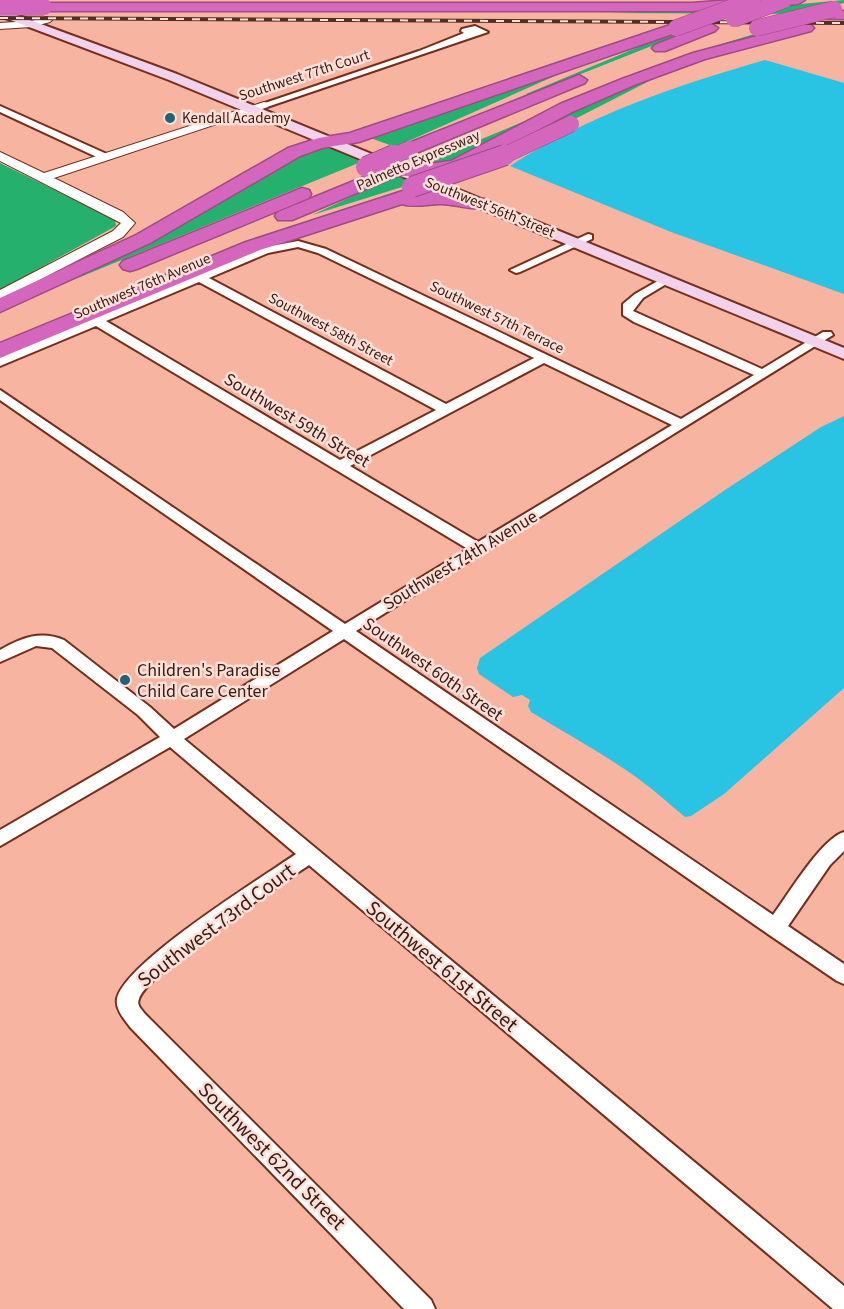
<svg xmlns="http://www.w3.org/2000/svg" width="844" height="1309" font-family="'Source Sans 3',sans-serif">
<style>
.green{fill:#26b06d}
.water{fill:#29c3e3}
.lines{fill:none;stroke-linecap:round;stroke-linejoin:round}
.minor-casing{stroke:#742e1b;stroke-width:4}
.tertiary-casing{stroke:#742e1b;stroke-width:2}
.secondary-casing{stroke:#742e1b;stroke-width:4}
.motorway-casing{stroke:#9e4c82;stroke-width:3}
.minor{fill:#fff;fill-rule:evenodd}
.tertiary{fill:#fff;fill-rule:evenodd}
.secondary{fill:#f2d1eb;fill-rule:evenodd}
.motorway{fill:#d467bd;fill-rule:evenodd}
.rail-casing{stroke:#522f25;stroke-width:4}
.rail{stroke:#fbe0d9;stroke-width:2;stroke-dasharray:8;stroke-linecap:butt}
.motorway-bridge-far1-casing{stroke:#9e4c82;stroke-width:17;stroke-linecap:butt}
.motorway-bridge-casing{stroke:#9e4c82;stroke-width:22;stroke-linecap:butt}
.motorway-bridge-far1{stroke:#d467bd;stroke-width:16}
.motorway-bridge{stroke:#d467bd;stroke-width:20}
.poi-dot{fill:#1e6474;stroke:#fbe0d9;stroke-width:2}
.labels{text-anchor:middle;stroke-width:5;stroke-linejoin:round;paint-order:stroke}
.far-street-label{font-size:15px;fill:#3a1b13;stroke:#fbe0d9}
.far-poi-label{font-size:15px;fill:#3a1b13;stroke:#fbe0d9;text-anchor:start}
.street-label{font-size:18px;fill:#3a1b13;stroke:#fbe0d9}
.poi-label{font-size:18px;fill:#3a1b13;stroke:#fbe0d9;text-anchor:start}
.near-street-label{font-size:21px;fill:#3a1b13;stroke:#fbe0d9}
</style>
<rect width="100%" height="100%" fill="#f7b4a1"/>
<g class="green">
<path d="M844,0V3L821,8L844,10V14L605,13L744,9Z"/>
<path d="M702,26L528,95L526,94L684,28Z"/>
<path d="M795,27L707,50L442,166L431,160L679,57L767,30Z"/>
<path d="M575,67L395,147L365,136Z"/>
<path d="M663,74L567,123L491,157C546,123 602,95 663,74Z"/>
<path d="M327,145L343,151L361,162L41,293L298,155Z"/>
<path d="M0,163L115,220L116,226L0,290Z"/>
<path d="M396,176L415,183L312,215Z"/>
</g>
<g class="water">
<path d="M765,60L844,83V294L671,232L510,166C586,116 678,85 765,60Z"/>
<path d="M844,416V688L724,794L691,816L685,817C674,808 664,799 653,790C616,760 571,737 531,712L528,706L530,700L522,695L513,697L479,674L477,668L480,658L725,490L821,427Z"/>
</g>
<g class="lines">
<g class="minor-casing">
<g id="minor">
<path d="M475,26L488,32L267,107L259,105L419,51L464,33L461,31L462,29Z"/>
<path d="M0,106L109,155L110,157L101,159L0,112Z"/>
<path d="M588,234L592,235V239L520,272L516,273L510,270Z"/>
<path d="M298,241L326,249L681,419L754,375L634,322L623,315V304L635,294L663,278L667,277L673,280L643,298L633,311L762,369L823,332H831L833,335L356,631L773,915C788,895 821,839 844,832V851L830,865L788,926L844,964V984L837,981L768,934L344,639L184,739L844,1286V1309H833L309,865C278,886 148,971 139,999C136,1005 142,1010 146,1015L431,1300L435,1309H404L130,1027C125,1020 115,1009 117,999C124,963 261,878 296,854L170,747L0,846V830L160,737L138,715L52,648L36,646L0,662V650C21,638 40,630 64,640L150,707L174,729L333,631L0,400V390L345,624L468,549L96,326L0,366V357L261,248ZM298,247L318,253L534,358L446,404L209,278L268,253ZM199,282L436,410L340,460L106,321ZM544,363L672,425L478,542L350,466Z"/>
</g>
</g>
<g class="tertiary-casing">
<g id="tertiary">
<path d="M47,17L52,20L50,22L31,27L0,29V23L31,21Z"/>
<path d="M264,102L268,103V107L54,178L123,212L135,223L123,237L0,300V290L113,231L121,223L0,161V152L44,173Z"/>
</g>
</g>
<g class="secondary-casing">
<path id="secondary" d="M0,9L177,74L844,348V359L169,80L0,16Z"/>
</g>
<g class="motorway-casing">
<g id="motorway">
<path d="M732,0H805L798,4L692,11H44L37,7L44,3H692Z"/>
<path d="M797,11H844V19L792,18L790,15L792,12Z"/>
<path d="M676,23L684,28L681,31L359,142L322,148L300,156L150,243L0,312V298L136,235L288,148L319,138L350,133Z"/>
<path d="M710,23L718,28L715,31L665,51H655L652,48L655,45Z"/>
<path d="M806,23L811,25L814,28L811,31L705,59L634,85L572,112L462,170L443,174L445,180L433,193L485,199L488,203L485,207C470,211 456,204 441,204C428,204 414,208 402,204L260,250L0,358V343L246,242L418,186L426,179L425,176H395L393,172L395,168L451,161L560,104L622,79L693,53Z"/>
<path d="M579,75L587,80L585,83L416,153H404L401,149L404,145Z"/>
<path d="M383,169L390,171L392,175L390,179L292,220H278L275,216L278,212Z"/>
<path d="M302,188L309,190L311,194L309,198L137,269L130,271L123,269L120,265L123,261Z"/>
</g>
</g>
<use href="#minor" class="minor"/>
<use href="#tertiary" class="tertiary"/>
<use href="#secondary" class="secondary"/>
<use href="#motorway" class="motorway"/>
<g class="rail-casing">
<path id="rail" d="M0,18L844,23"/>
</g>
<use href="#rail" class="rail"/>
<g class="motorway-bridge-far1-casing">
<g id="motorway-bridge-far1">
<path d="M0,7H44"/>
<path d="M734,19L784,0"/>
<path d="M676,28L752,0"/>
<path d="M757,28L834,9"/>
<path d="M390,157L410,149"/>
<path d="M501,157L571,124"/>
</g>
</g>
<g class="motorway-bridge-casing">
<g id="motorway-bridge">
<path d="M366,167L394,155"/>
<path d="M412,187L505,155"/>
</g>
</g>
<use href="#motorway-bridge-far1" class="motorway-bridge-far1"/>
<use href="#motorway-bridge" class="motorway-bridge"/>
</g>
<g class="poi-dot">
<circle cx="170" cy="118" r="6"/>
<circle cx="125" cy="680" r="6"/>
</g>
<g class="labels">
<g class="far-street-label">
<text transform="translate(304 75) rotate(-18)" y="5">Southwest 77th Court</text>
<text transform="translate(418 160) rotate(-23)" y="5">Palmetto Expressway</text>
<text transform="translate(490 207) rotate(22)" y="5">Southwest 56th Street</text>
<text transform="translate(142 286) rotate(-23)" y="5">Southwest 76th Avenue</text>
<text transform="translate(497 317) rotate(26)" y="5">Southwest 57th Terrace</text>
<text transform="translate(331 329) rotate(28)" y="5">Southwest 58th Street</text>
</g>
<g class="far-poi-label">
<text x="182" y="123">Kendall Academy</text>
</g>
<g class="street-label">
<text transform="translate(297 420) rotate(31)" y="6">Southwest 59th Street</text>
<text transform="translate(460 560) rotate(-31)" y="6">Southwest 74th Avenue</text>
<text transform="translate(433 669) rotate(35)" y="6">Southwest 60th Street</text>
</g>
<g class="poi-label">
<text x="137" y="676">Children's Paradise<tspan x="137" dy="21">Child Care Center</tspan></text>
</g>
<g class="near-street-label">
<text transform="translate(216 925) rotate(-37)" y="7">Southwest 73rd Court</text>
<text transform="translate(442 966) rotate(40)" y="7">Southwest 61st Street</text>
<text transform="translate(272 1156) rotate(45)" y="7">Southwest 62nd Street</text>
</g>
</g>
</svg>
